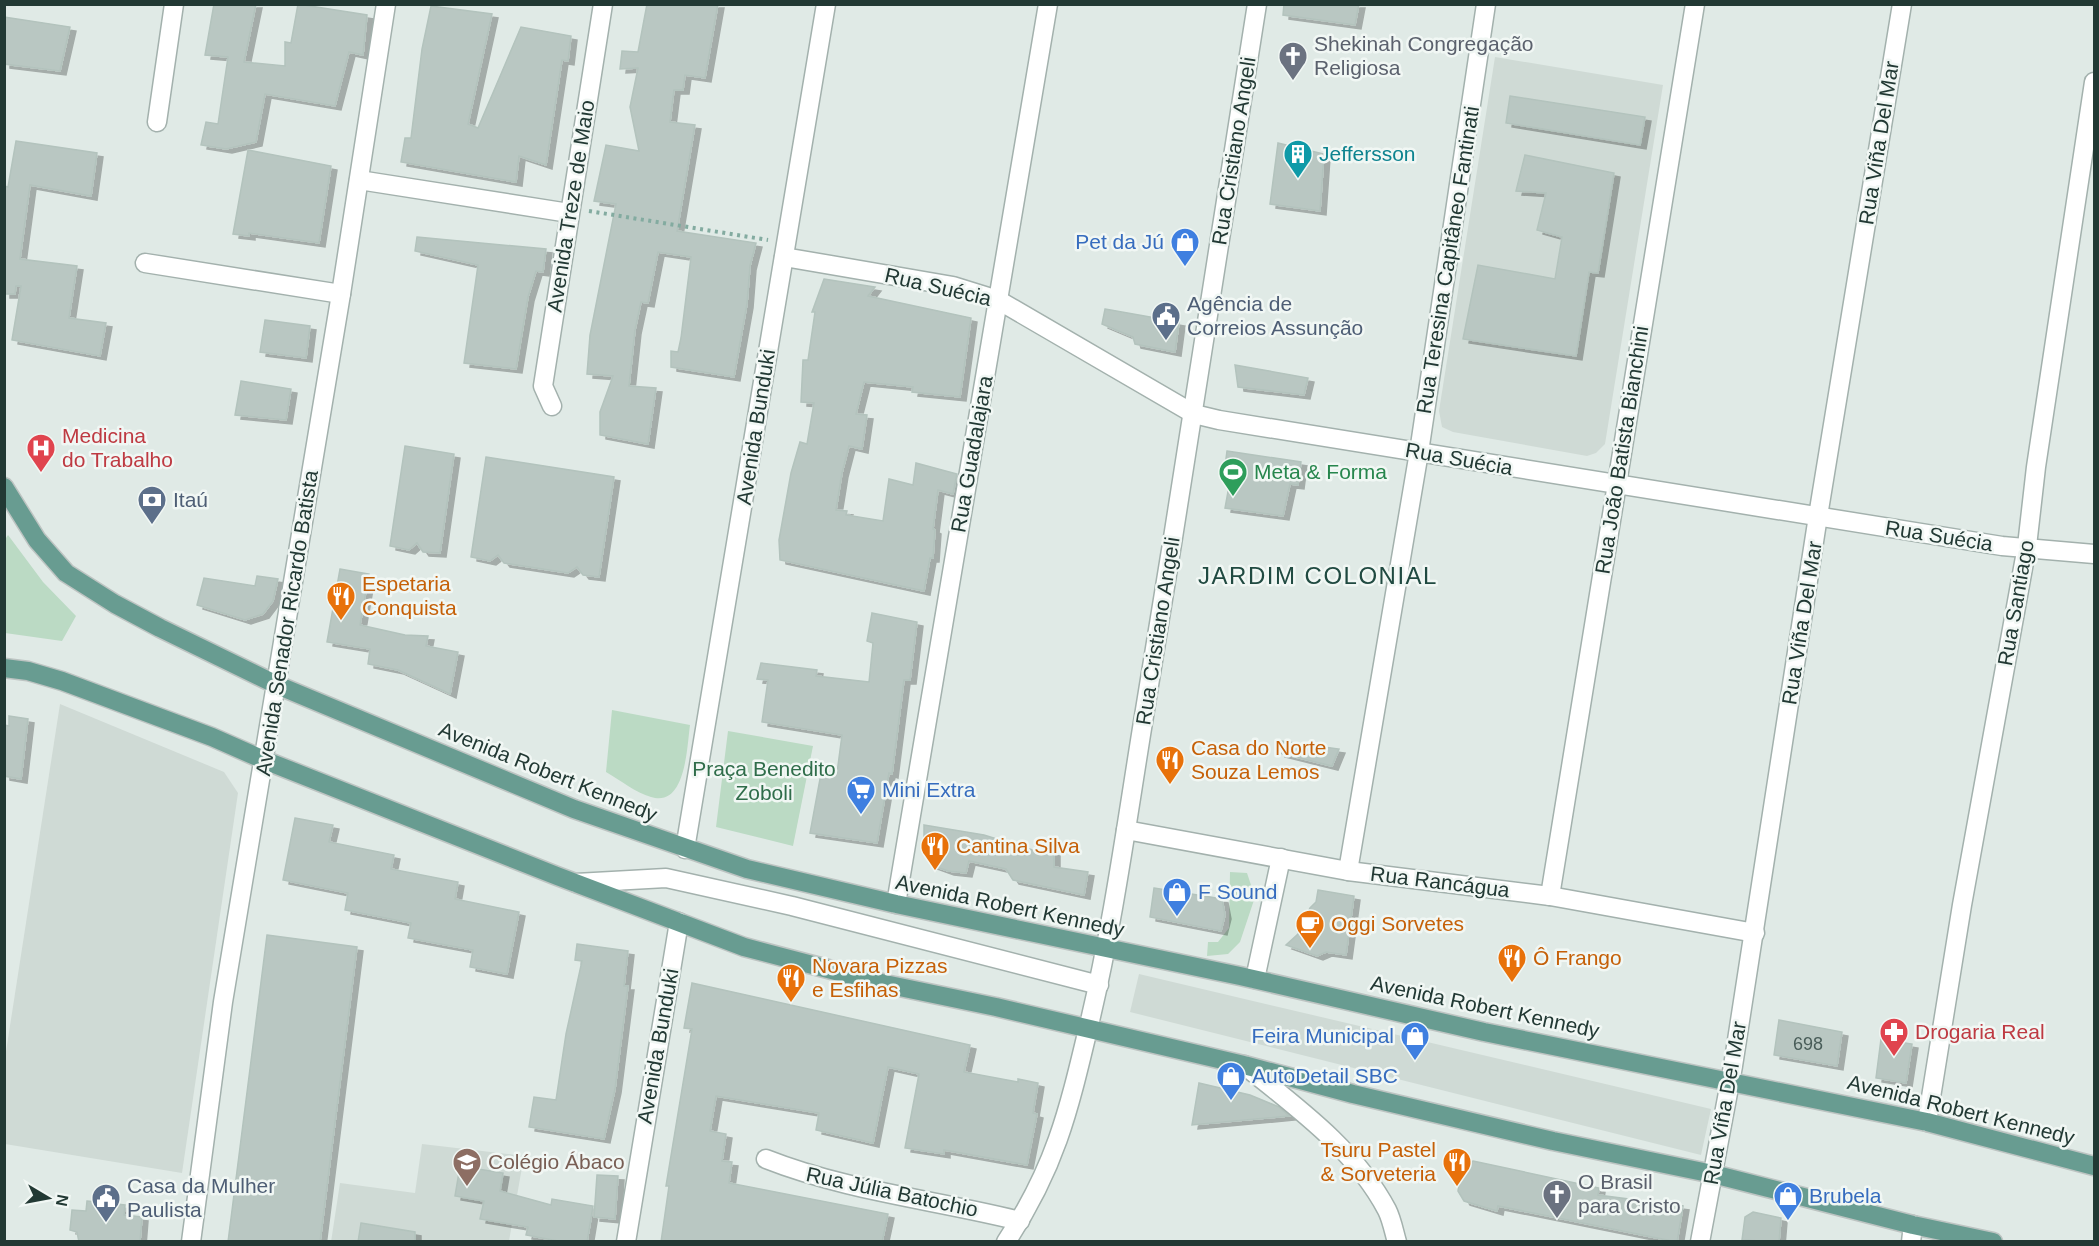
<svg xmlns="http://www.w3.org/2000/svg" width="2099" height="1246" font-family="Helvetica,sans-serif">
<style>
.built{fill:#cfdad5}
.green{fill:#bbdac4}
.building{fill:#b9c7c2;stroke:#b3c3bd;stroke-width:1.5;filter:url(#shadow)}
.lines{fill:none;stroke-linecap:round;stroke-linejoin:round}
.minor-casing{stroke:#a3b1ad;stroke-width:21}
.major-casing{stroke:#bdc4c2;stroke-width:21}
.path{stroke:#83aba0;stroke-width:4;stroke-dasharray:3 4.5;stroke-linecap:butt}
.minor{stroke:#fff;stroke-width:18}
.major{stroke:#689c91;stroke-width:18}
.labels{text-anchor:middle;stroke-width:5;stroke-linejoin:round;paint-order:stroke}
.number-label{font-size:18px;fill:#485c58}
.worship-label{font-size:21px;fill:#5b616d;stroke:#f1f7f4;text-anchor:start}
.street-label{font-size:21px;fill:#223934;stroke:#f1f7f4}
.culture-label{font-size:21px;fill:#0d838f;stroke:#f1f7f4;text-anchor:start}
.shop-label{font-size:21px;fill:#366cbe;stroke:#f1f7f4;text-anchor:start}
.service-label{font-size:21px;fill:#4e5e75;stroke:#f1f7f4;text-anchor:start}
.health-label{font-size:21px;fill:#be3a42;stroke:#f1f7f4;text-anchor:start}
.leisure-label{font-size:21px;fill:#27864d;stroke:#f1f7f4;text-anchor:start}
.food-label{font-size:21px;fill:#c56008;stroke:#f1f7f4;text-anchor:start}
.park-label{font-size:21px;fill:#2f6d4a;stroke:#f1f7f4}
.education-label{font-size:21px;fill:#785e54;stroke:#f1f7f4;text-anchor:start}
.quarter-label{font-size:24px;letter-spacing:1.5px;fill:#204a41;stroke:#f1f7f4}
</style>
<defs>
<filter id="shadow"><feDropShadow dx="6" dy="4" stdDeviation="0" flood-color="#0004"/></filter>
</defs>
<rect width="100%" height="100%" fill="#e0eae6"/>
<g class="built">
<path d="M1495,57L1663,85L1605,444L1596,453L1587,456L1453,432L1442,427L1439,411Z"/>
<path d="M60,704L224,772L238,793L182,1173L5,1144V1058Z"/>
<path d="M1139,974L1711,1109L1701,1155L1130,1012Z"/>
<path d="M422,1144L524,1156L509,1241L331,1242L340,1183L415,1193Z"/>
</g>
<g class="green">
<path d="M8,535L43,582L76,616L62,641L5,633L4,541Z"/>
<path d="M612,710L690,725C687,746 686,808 651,797C636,793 620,780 606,772Z"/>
<path d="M728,731L813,746L793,846L716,827Z"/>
<path d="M1230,872L1247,873L1255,897L1240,942L1228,954L1207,956L1208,942H1218L1229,928Z"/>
</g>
<g class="building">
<path d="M214,4H256L244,62L285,66V42L291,43L298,4L367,15L363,55L349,52L335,106L265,94L256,142L226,149L201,145L206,122L218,124L228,57L205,55Z"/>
<path d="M647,4H718L705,78L685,75L683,90H674L670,122L695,125L677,231L756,243L750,266L747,304L734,377L671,367V351L678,352L681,338L691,257L658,252L648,303L641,302L635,330L629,386L656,388L648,444L600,435V412L613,376L587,374L590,335L616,204L594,201L606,145L639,151L630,107L638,68L620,69L622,51L638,52Z"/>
<path d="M1284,4H1359L1355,25L1283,15Z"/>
<path d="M431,6L492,14L468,124L478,128L521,27L571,36L568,61L562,60L546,165L519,156L516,182L401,162L405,138H411L422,49Z"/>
<path d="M4,17L70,27L60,71L4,64Z"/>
<path d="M1510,96L1645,117L1640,145L1506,123Z"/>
<path d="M16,141L97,153L91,196L30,185L20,259L77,266L69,318L106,323L100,356L12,340L21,286H16L15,294H4V186L8,187Z"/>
<path d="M1278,143L1324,154L1320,211L1270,204Z"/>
<path d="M248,150L331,166L319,243L249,233V236L233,234Z"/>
<path d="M1525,155L1614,173L1598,273L1589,272L1576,356L1463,339L1478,265L1555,279L1562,237L1537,230L1546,193L1516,191Z"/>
<path d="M417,237L546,249L543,272L536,271L528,297L516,369L464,363L478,265L415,251Z"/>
<path d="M824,279L875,287L868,296L971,318L960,397L912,392L913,387L864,382L856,414L867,415L862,449L849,446L842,473L836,510L847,511L846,515L883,521L889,479L913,485L916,463L957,474L953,494L938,490L933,529L935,530L933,558H930L924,591L780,560L779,540L791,473L800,442L807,444L814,403L801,402L803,360H808L815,312H812Z"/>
<path d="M1105,309L1179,322L1175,352L1135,344L1133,337L1102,324Z"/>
<path d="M265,320L310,326L306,358L260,352Z"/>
<path d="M1235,365L1308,378L1304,395L1238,387Z"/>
<path d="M241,381L291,389L286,420L235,415Z"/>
<path d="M405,446L454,454L440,553L423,552L417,543L409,550L390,546Z"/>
<path d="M1227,451L1301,462L1298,485L1290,484L1283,516L1225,508L1231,475L1224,474Z"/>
<path d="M486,457L614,477L599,577L583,575L577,567L568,573L504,563L498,555L490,561L471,557Z"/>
<path d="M340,569L369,574L360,625L405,635L428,636L426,646L458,652L450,694L398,670L368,664L370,649L327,642Z"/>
<path d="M257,576L278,579L273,601L263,614L245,620L197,605L204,578L255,586Z"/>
<path d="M872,613L917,622L910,680H904L892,774L889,773L877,843L810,833L820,779H823L824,772L837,773L842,735L762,722L768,680L757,679L761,663L817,670L816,676L869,682L873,643L867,641Z"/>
<path d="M9,716L28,719L21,779L4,776V725L9,726Z"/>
<path d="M1281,741L1339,749L1332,766L1279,753Z"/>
<path d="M295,818L333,825L329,842L394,855L391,869L458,882L455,899L519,912L507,974L470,967L473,950L408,938L411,923L345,910L348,893L283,880Z"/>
<path d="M924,825L984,835L1036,851L1037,848L1054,852V867L1088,872L1084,895L1013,880L1006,869L969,861L966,873L948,871L931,865L924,854Z"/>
<path d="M1154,888L1222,899L1225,915L1221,931L1150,917Z"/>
<path d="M1318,890L1354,896L1346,955L1326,952L1317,956L1286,945L1298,934L1310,908L1316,902Z"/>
<path d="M267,935L357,947L320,1242H228Z"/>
<path d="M577,944L628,951L624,986H628L615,1089L604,1139L529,1127L534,1097L556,1100L566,1034L582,961L575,960Z"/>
<path d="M692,983L970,1045L964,1072L1018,1082V1079L1038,1083L1033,1113L1037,1114L1027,1165L944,1150V1154L905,1148L919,1074L888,1067L873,1143L816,1130L819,1113L716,1096L710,1131L726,1134L722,1161L732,1162L729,1183L888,1214L882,1242H661L669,1186H666L692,1029L684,1028Z"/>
<path d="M1779,1020L1842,1032L1837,1066L1774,1055Z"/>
<path d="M1881,1039L1912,1044L1906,1083L1876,1078Z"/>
<path d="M1199,1083L1250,1095L1279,1107L1289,1116L1192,1125Z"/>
<path d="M1473,1161L1599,1188L1598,1195L1683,1206L1677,1242L1498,1206L1497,1211L1464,1201L1458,1191L1461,1168Z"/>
<path d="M460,1166L503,1173L500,1191L551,1205L552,1199L593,1206L587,1242H563L526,1235L528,1227L480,1219L484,1201L455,1196Z"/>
<path d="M597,1175L618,1176L615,1219L594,1217Z"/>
<path d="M87,1201L125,1205L124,1215L142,1217L140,1242H79L77,1232L70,1230L72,1210L86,1211Z"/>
<path d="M1753,1212L1781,1218L1779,1242L1742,1240L1745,1217Z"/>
<path d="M361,1223L415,1232V1242H358Z"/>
</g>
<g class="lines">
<g class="minor-casing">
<g id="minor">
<path d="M157,122L174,4"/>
<path d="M359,180L569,213"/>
<path d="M784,257L953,286L998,300L1194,414L1219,420L2002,546L2094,554"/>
<path d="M145,263L341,294"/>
<path d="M552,406L543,386L603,4"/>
<path d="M1126,830L1348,871L1550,896L1755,933"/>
<path d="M685,849L826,4"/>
<path d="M1348,871L1419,452L1486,4"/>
<path d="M576,883L666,878L792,906L1099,985"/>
<path d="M1550,896L1695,4"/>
<path d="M896,904L1048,4"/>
<path d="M1255,979L1281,858"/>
<path d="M1244,1065C1296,1107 1355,1149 1387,1210C1392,1220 1394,1232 1397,1242"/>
<path d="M1927,1122L1962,905L2027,546L2036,467L2094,82"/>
<path d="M766,1159C847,1191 936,1200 1020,1221"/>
<path d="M191,1242L223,1002L341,294L386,4"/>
<path d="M626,1242L679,922"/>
<path d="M1006,1242C1055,1168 1068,1113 1088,1029C1113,926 1127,820 1144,716C1183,479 1220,242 1257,4"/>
<path d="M1700,1242L1733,1066L1818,516L1902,4"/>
<path d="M1911,1242L1913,1225"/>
</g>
</g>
<g class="major-casing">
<g id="major">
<path d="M4,487L37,540L66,573L115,604L160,628L277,685L574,809L747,869L896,904L1240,976L1484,1032L1927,1122L2094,1166"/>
<path d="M4,668L28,671L62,681L212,737L264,760L557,876L744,947L885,984L996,1007L1244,1065L1353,1094L1553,1141L1713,1174L1913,1225L1993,1242"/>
</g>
</g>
<path class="path" d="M589,211L768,240"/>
<use href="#minor" class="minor"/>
<use href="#major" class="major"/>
</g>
<defs>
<g id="church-pin" transform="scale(1.5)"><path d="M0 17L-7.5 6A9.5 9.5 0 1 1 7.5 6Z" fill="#6b7280" stroke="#f1f7f4"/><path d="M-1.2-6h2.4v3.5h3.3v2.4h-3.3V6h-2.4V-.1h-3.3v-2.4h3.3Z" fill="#fff"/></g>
<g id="building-pin" transform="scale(1.5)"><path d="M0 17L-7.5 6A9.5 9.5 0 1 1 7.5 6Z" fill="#0f9aa8" stroke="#f1f7f4"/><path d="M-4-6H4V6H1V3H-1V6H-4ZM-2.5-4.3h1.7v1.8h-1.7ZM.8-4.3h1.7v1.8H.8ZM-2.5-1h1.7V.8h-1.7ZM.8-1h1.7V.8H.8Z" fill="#fff"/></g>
<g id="shop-pin" transform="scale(1.5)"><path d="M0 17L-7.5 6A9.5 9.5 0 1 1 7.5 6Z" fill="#3f7fe0" stroke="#f1f7f4"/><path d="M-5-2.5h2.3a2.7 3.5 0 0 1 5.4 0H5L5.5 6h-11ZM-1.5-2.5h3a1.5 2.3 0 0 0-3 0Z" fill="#fff"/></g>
<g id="civic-pin" transform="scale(1.5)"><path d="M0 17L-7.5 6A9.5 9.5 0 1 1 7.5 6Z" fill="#5c6f8a" stroke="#f1f7f4"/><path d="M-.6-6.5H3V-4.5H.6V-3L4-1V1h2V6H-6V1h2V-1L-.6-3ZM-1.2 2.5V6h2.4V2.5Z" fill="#fff"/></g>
<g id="hospital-pin" transform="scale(1.5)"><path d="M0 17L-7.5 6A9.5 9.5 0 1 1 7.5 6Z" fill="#e0444e" stroke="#f1f7f4"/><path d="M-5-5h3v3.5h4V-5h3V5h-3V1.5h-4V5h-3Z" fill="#fff"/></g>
<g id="stadium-pin" transform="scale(1.5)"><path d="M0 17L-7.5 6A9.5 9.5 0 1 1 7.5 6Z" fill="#2e9e5b" stroke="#f1f7f4"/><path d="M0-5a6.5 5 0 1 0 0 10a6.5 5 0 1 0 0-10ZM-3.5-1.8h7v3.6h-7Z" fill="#fff"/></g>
<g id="bank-pin" transform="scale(1.5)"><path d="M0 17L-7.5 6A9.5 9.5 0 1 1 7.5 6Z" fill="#5c6f8a" stroke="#f1f7f4"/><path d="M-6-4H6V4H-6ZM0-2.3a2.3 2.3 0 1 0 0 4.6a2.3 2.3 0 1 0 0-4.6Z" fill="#fff"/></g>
<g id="restaurant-pin" transform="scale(1.5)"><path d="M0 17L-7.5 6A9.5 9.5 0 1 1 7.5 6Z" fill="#e8710a" stroke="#f1f7f4"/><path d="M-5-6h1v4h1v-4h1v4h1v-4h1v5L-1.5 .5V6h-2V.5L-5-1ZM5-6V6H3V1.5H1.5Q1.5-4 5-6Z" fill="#fff"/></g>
<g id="supermarket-pin" transform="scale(1.5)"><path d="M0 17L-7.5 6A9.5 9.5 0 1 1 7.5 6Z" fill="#3f7fe0" stroke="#f1f7f4"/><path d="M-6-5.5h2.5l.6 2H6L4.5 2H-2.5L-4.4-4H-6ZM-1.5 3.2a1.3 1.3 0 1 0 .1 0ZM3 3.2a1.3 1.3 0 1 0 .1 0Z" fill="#fff"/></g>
<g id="cafe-pin" transform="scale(1.5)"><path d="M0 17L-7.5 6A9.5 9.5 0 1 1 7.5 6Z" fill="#e8710a" stroke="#f1f7f4"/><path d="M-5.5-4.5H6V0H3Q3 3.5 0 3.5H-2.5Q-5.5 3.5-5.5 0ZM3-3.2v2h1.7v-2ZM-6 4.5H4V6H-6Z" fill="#fff"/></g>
<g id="pharmacy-pin" transform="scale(1.5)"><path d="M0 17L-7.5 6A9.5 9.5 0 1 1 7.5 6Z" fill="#e0444e" stroke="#f1f7f4"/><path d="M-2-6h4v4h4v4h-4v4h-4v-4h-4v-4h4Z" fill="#fff"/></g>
<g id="school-pin" transform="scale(1.5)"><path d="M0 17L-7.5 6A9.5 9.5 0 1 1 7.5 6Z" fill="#8d6e63" stroke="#f1f7f4"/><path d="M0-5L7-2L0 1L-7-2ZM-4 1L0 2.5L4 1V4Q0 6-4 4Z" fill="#fff"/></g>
</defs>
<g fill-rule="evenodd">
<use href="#church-pin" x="1293" y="56"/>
<use href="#building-pin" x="1298" y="154"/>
<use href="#shop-pin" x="1185" y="242"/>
<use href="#civic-pin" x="1166" y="316"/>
<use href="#hospital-pin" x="41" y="448"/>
<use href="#stadium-pin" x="1233" y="472"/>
<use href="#bank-pin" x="152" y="500"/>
<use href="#restaurant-pin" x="341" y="596"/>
<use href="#restaurant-pin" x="1170" y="760"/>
<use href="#supermarket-pin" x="861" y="790"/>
<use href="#restaurant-pin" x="935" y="846"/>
<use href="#shop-pin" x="1177" y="892"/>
<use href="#cafe-pin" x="1310" y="924"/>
<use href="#restaurant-pin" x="1512" y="958"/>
<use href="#restaurant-pin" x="791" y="978"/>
<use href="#pharmacy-pin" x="1894" y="1032"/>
<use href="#shop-pin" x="1415" y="1036"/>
<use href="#shop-pin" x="1231" y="1076"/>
<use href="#school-pin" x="467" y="1162"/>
<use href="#restaurant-pin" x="1457" y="1162"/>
<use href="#church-pin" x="1557" y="1194"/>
<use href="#shop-pin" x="1788" y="1196"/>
<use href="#civic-pin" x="106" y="1198"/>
</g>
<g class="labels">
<g class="number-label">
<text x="1808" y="1050">698</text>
</g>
<g class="worship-label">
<text x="1314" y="51">Shekinah Congregação<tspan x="1314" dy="24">Religiosa</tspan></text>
<text x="1578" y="1189">O Brasil<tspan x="1578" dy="24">para Cristo</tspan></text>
</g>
<g class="street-label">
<text transform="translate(1879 143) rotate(-81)" y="7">Rua Viña Del Mar</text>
<text transform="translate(1234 151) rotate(-81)" y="7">Rua Cristiano Angeli</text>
<text transform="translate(571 206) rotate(-81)" y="7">Avenida Treze de Maio</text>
<text transform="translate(1448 260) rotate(-81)" y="7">Rua Teresina Capitâneo Fantinati</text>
<text transform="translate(938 287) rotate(13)" y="7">Rua Suécia</text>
<text transform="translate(756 427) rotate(-81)" y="7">Avenida Bunduki</text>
<text transform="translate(1622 450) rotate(-81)" y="7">Rua João Batista Bianchini</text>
<text transform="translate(972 454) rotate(-80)" y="7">Rua Guadalajara</text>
<text transform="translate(1459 459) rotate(10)" y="7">Rua Suécia</text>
<text transform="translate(1939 536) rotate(9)" y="7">Rua Suécia</text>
<text transform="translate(2016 603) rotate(-80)" y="7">Rua Santiago</text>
<text transform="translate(287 623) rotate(-81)" y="7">Avenida Senador Ricardo Batista</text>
<text transform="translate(1802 623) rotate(-81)" y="7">Rua Viña Del Mar</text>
<text transform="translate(1158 631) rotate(-81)" y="7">Rua Cristiano Angeli</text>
<text transform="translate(548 772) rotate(22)" y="7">Avenida Robert Kennedy</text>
<text transform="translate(1440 882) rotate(7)" y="7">Rua Rancágua</text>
<text transform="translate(1010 906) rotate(12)" y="7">Avenida Robert Kennedy</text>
<text transform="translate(1485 1007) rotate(12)" y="7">Avenida Robert Kennedy</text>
<text transform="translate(658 1046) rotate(-80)" y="7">Avenida Bunduki</text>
<text transform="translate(1725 1103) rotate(-80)" y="7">Rua Viña Del Mar</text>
<text transform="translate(1961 1110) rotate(14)" y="7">Avenida Robert Kennedy</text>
<text transform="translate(892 1192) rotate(12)" y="7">Rua Júlia Batochio</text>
</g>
<g class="culture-label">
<text x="1319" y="161">Jeffersson</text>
</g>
<g class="shop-label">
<text x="1164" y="249" text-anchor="end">Pet da Jú</text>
<text x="882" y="797">Mini Extra</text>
<text x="1198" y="899">F Sound</text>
<text x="1394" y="1043" text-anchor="end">Feira Municipal</text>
<text x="1252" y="1083">AutoDetail SBC</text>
<text x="1809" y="1203">Brubela</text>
</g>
<g class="service-label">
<text x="1187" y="311">Agência de<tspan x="1187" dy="24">Correios Assunção</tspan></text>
<text x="173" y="507">Itaú</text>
<text x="127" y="1193">Casa da Mulher<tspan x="127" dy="24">Paulista</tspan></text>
</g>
<g class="health-label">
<text x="62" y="443">Medicina<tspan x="62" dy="24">do Trabalho</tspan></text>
<text x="1915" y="1039">Drogaria Real</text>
</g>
<g class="leisure-label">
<text x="1254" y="479">Meta &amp; Forma</text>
</g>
<g class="food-label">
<text x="362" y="591">Espetaria<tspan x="362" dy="24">Conquista</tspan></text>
<text x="1191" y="755">Casa do Norte<tspan x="1191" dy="24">Souza Lemos</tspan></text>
<text x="956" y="853">Cantina Silva</text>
<text x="1331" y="931">Oggi Sorvetes</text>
<text x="1533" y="965">Ô Frango</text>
<text x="812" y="973">Novara Pizzas<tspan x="812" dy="24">e Esfihas</tspan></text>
<text x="1436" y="1157" text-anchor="end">Tsuru Pastel<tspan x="1436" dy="24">&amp; Sorveteria</tspan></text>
</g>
<g class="park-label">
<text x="764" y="776">Praça Benedito<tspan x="764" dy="24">Zoboli</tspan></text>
</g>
<g class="education-label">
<text x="488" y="1169">Colégio Ábaco</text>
</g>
<g class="quarter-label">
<text x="1318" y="584">JARDIM COLONIAL</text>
</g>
</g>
<rect width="2099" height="1246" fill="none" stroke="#223934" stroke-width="12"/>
<g transform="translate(48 1198) rotate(100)" stroke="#f1f7f4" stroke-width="4.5" paint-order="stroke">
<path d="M0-4.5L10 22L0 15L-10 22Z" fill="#223934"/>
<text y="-9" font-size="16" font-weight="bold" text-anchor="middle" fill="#223934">N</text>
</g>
</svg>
